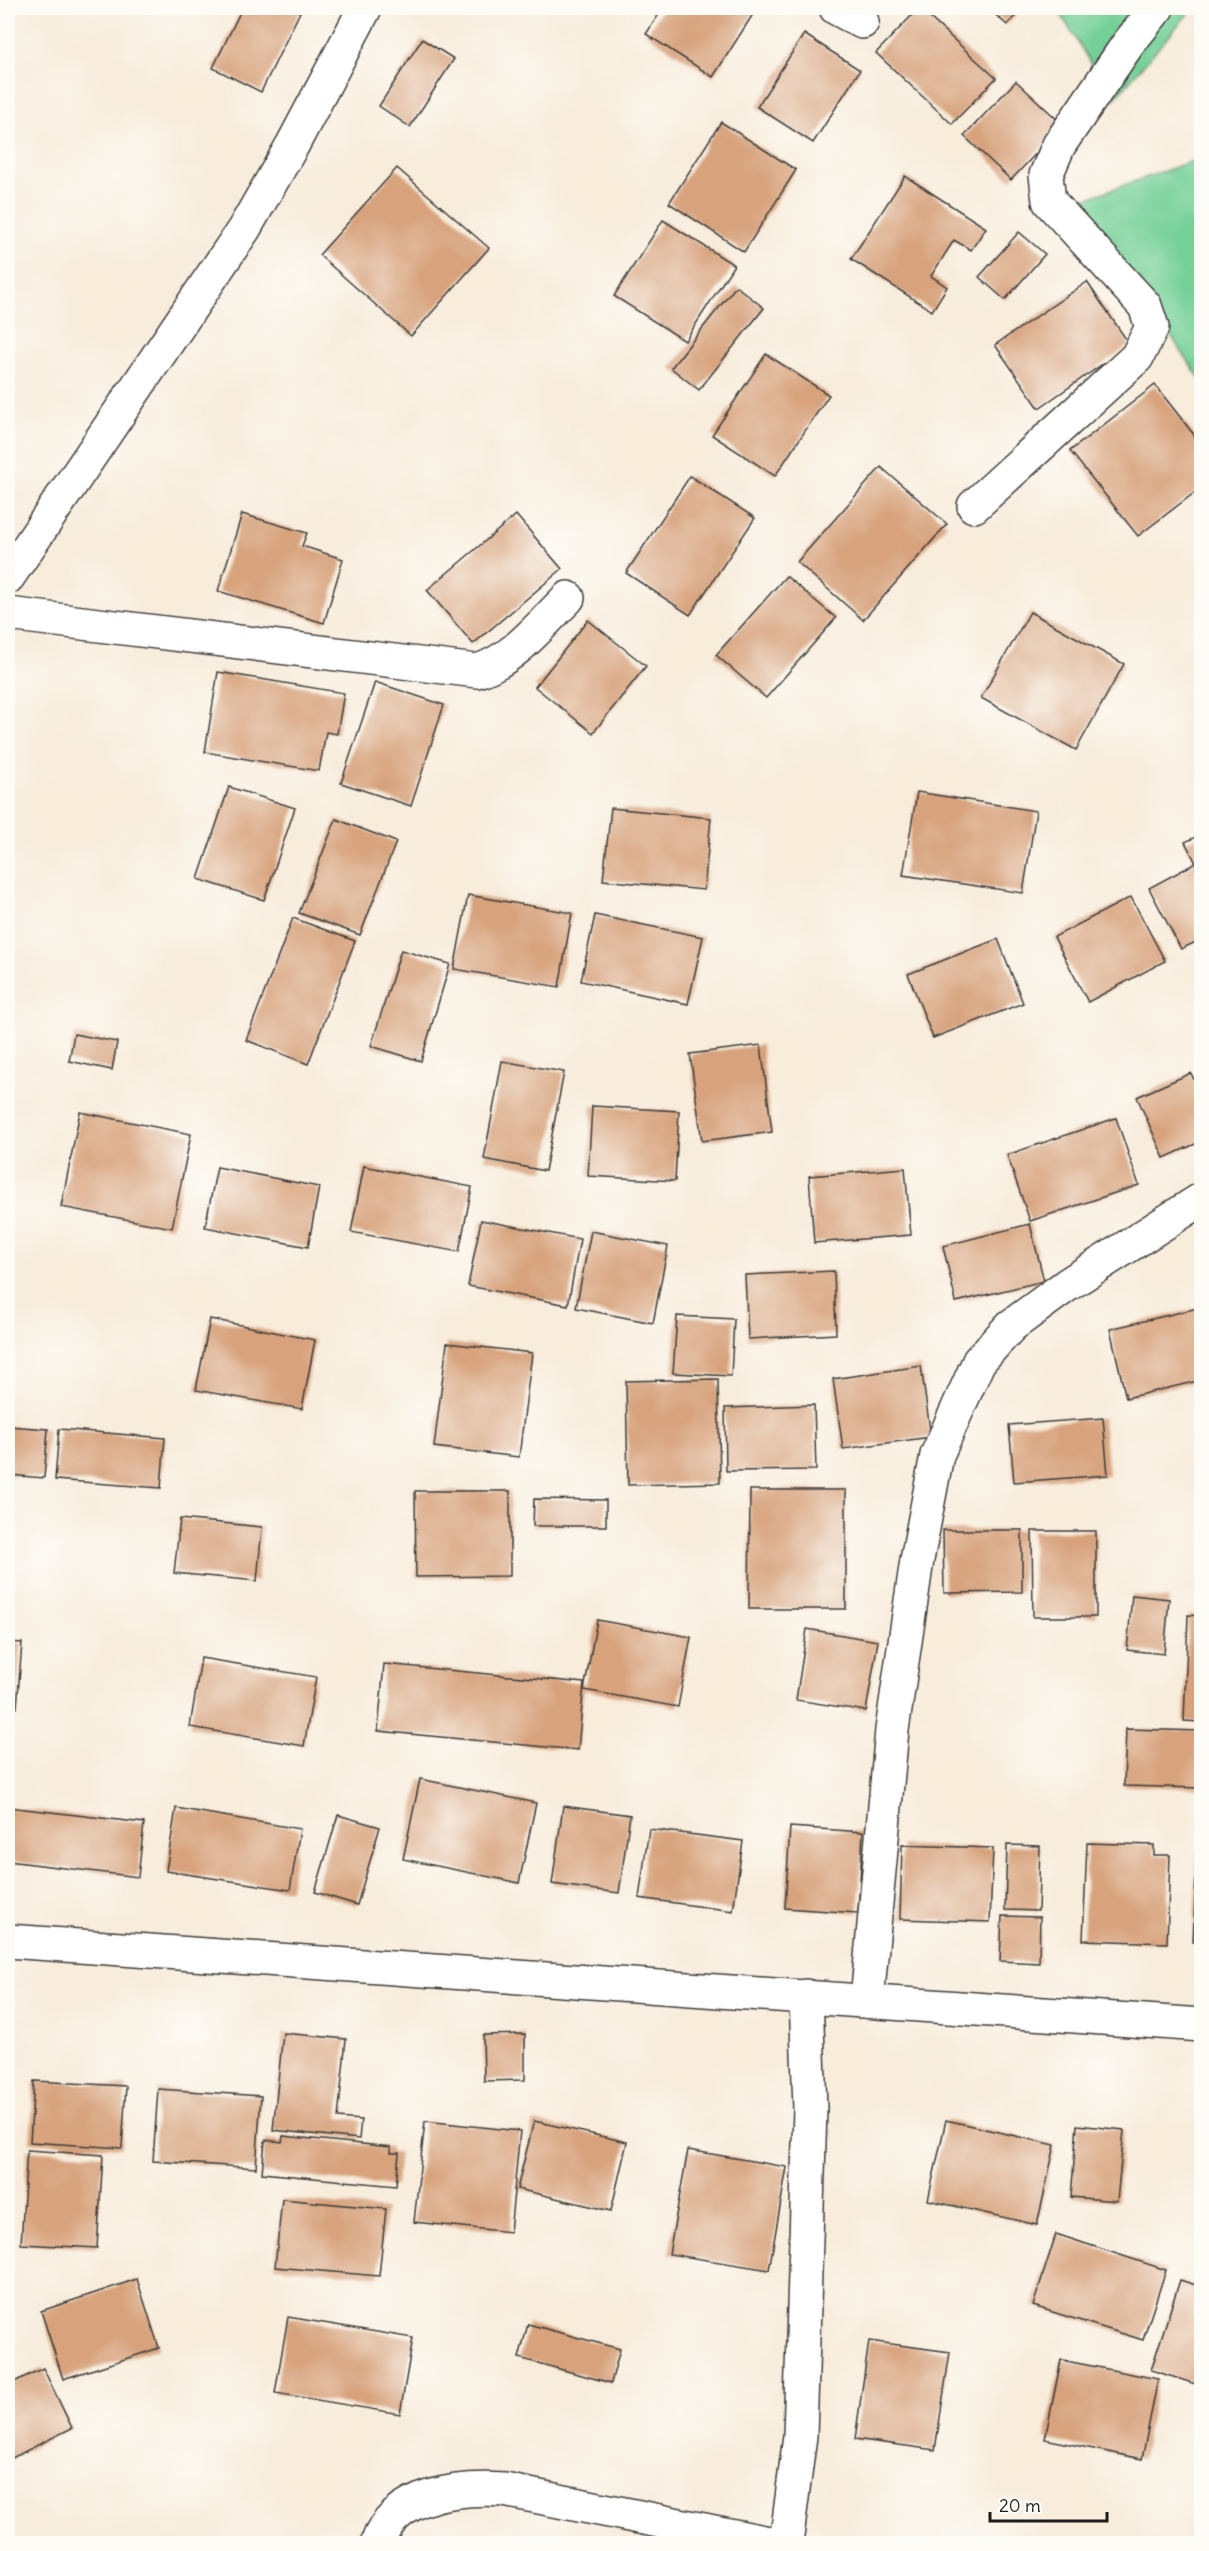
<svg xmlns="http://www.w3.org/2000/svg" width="1209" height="2551" font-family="Delius,sans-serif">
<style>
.green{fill:#75d097;stroke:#48765a;stroke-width:1.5}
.building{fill:#d7a27c}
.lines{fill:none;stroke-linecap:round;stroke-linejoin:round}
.minor-casing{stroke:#3d3b39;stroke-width:36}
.minor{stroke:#fff;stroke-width:33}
</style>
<rect width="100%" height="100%" fill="#fdfcf7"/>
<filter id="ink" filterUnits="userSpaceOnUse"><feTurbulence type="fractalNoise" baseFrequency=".0167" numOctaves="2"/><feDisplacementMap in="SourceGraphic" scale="12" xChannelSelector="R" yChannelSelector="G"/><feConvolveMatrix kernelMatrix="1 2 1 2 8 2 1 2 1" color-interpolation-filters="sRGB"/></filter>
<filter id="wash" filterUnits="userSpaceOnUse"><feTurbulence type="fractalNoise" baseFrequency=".008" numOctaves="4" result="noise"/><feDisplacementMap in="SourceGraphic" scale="24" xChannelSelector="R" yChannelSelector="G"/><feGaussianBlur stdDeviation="1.35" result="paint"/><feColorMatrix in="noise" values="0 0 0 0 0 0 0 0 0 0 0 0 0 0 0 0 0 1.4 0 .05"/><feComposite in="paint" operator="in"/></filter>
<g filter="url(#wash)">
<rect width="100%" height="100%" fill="#f8ecdb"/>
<g class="green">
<path d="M1057,8H1193L1113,100Z"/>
<path d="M1201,158V380L1079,201Z"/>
</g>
<g id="blocks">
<g class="building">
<path d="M242,8H290L300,12L261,92L213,68Z"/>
<path d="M663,8H757L713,77L646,34Z"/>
<path d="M919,8L996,78L952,124L876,53Z"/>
<path d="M988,8H1023L1007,25Z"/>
<path d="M804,34L860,70L813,143L757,107Z"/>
<path d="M422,39L454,59L410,127L379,106Z"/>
<path d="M1016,81L1063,125L1011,180L964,136Z"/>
<path d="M721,122L796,170L744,252L669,203Z"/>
<path d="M397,168L489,248L411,336L319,255Z"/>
<path d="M905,176L986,228L971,250L954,240L931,276L947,287L932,311L851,259Z"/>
<path d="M663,220L734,265L685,341L614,296Z"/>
<path d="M1019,232L1045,254L1005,300L979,277Z"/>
<path d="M1087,282L1130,345L1039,408L995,345Z"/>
<path d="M736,286L764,308L699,390L671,368Z"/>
<path d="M766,354L829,395L775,476L712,435Z"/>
<path d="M1155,385L1202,445V487L1138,536L1070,451Z"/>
<path d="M881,467L947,524L863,620L797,562Z"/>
<path d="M690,476L755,518L690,615L626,573Z"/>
<path d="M242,514L307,533L302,546L343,559L324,623L218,591Z"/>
<path d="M516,515L562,569L473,644L427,590Z"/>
<path d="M786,576L836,618L766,698L716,655Z"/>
<path d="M1030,612L1124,664L1076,750L981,698Z"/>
<path d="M588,620L646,666L593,733L535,687Z"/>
<path d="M218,672L344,693L337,734L326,732L319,771L205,752Z"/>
<path d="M375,682L444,705L411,806L341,783Z"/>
<path d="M229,787L295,808L264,900L198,879Z"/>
<path d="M917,792L1036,811L1023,893L903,875Z"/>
<path d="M611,808L711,818L704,890L603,880Z"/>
<path d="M336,819L396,842L360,935L299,913Z"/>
<path d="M1202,834V939L1181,949L1149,888L1196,863L1185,842Z"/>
<path d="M468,895L572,913L559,987L454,969Z"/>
<path d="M1131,897L1165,961L1088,1002L1054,937Z"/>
<path d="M595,915L703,937L688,1004L581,981Z"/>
<path d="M293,918L355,941L308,1064L246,1040Z"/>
<path d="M998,939L1023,1003L933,1038L908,974Z"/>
<path d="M401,950L450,964L421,1061L371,1046Z"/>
<path d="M74,1034L117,1042L112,1070L69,1061Z"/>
<path d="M761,1045L772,1132L702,1141L690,1054Z"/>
<path d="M502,1061L564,1072L545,1171L484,1159Z"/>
<path d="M1191,1073L1202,1098V1141L1164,1158L1137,1097Z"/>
<path d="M592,1106L679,1111L675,1181L588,1176Z"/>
<path d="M80,1112L191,1134L172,1228L61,1207Z"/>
<path d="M1116,1118L1139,1185L1030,1221L1007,1155Z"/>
<path d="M364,1166L472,1187L459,1252L351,1232Z"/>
<path d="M217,1167L319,1187L308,1247L205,1227Z"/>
<path d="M905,1168L911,1235L814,1243L809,1176Z"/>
<path d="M481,1220L580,1239L568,1305L468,1286Z"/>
<path d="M1030,1224L1044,1281L956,1302L943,1246Z"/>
<path d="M591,1231L668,1246L653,1323L576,1308Z"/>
<path d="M834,1271L836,1334L748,1339L745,1275Z"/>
<path d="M1202,1307V1380L1126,1398L1110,1329Z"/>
<path d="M677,1316L734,1319L731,1376L673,1373Z"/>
<path d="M210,1319L315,1340L302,1409L196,1390Z"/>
<path d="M447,1343L532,1353L519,1457L434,1447Z"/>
<path d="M921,1366L931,1437L843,1449L833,1379Z"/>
<path d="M718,1379L720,1483L628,1485L626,1381Z"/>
<path d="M814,1405L816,1470L726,1471L725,1408Z"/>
<path d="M1103,1418L1108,1475L1014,1482L1009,1425Z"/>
<path d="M8,1426L48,1429L44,1478L8,1475Z"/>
<path d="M59,1429L165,1438L161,1488L55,1480Z"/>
<path d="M750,1490H846V1609H749Z"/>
<path d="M415,1491H510V1576L416,1577Z"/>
<path d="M534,1499L606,1500V1526H533Z"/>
<path d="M180,1519L262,1527L257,1581L174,1573Z"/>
<path d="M943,1530H1022V1592L944,1593Z"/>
<path d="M1032,1531H1096V1617H1033Z"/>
<path d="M1132,1595L1169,1599L1164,1654L1127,1650Z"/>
<path d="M1188,1615L1202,1616V1722L1184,1721Z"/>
<path d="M597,1620L691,1637L678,1707L584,1690Z"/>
<path d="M807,1629L878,1641L866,1711L796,1700Z"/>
<path d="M8,1642L22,1643L17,1708L8,1707Z"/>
<path d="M201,1658L316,1677L304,1746L190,1727Z"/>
<path d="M384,1664L584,1683L578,1750L378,1731Z"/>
<path d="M1126,1729L1202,1731V1788L1124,1786Z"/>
<path d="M420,1779L536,1803L519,1883L403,1859Z"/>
<path d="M563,1806L630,1815L619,1893L552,1884Z"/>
<path d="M8,1807L144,1823L138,1877L8,1861Z"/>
<path d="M176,1808L300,1829L290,1890L166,1871Z"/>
<path d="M338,1815L380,1827L357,1905L315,1892Z"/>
<path d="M790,1827L863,1832L858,1913L785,1908Z"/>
<path d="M649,1829L743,1841L733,1911L639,1898Z"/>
<path d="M1087,1843L1154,1845V1855H1170L1167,1943L1083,1940Z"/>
<path d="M902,1845L993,1848L990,1922L900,1919Z"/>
<path d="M1007,1845L1040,1846L1038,1911L1005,1910Z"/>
<path d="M1197,1851H1202V1942H1193Z"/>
<path d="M1002,1916L1040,1917L1039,1963L1000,1961Z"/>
<path d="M283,2033L346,2039L338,2118L361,2120L359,2139L273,2130Z"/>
<path d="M525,2034V2080L484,2081L483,2035Z"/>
<path d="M34,2081L126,2086L122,2148L30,2142Z"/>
<path d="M158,2089L261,2096L256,2168L153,2161Z"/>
<path d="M946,2120L1055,2145L1037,2225L928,2200Z"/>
<path d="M425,2121L520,2131L510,2232L414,2222Z"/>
<path d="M534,2121L627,2142L611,2211L517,2189Z"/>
<path d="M1077,2125L1124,2130L1117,2201L1071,2197Z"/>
<path d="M283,2136L391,2147V2153H399L396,2186L262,2173L265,2140L282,2142Z"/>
<path d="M27,2150L103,2155L97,2248L21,2244Z"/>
<path d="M688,2150L787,2167L769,2270L669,2254Z"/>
<path d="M282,2199L386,2209L379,2276L275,2267Z"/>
<path d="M1056,2234L1166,2270L1143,2340L1033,2306Z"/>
<path d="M137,2279L159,2348L63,2379L41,2311Z"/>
<path d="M1180,2280L1202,2287V2386L1151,2370Z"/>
<path d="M288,2317L413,2338L400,2414L275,2393Z"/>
<path d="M528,2324L620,2349L611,2383L519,2358Z"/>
<path d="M869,2341L950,2352L935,2450L855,2439Z"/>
<path d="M1061,2360L1158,2379L1142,2459L1045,2439Z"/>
<path d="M43,2368L72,2428L8,2460V2385Z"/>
</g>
</g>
</g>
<g filter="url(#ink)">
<use href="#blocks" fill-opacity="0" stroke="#3d3b39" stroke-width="1.5"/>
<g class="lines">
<g class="minor-casing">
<g id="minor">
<path d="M836,8L862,22"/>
<path d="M974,506L1137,357L1152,327L1145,306L1049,201L1046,175L1059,145L1128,44L1157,8"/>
<path d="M8,577L244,229L293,144L365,8"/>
<path d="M8,614L477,671C514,660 541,624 568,598"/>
<path d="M8,1941L1202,2025"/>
<path d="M867,2001L892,1730L917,1560L937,1455L979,1361L1011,1326L1067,1285L1202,1199"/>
<path d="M377,2544C394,2493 460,2487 504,2490L774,2544"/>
<path d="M786,2544L800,2436L810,2109L806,1996"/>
</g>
</g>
<use href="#minor" class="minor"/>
</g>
</g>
<rect width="1209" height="2551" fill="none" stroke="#fdfcf7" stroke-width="30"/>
<path d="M990 2512v9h117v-9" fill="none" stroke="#1c1c1c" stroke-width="3"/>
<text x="999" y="2512" font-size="18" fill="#1c1c1c" stroke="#fdfcf7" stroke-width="4.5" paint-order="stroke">20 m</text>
</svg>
